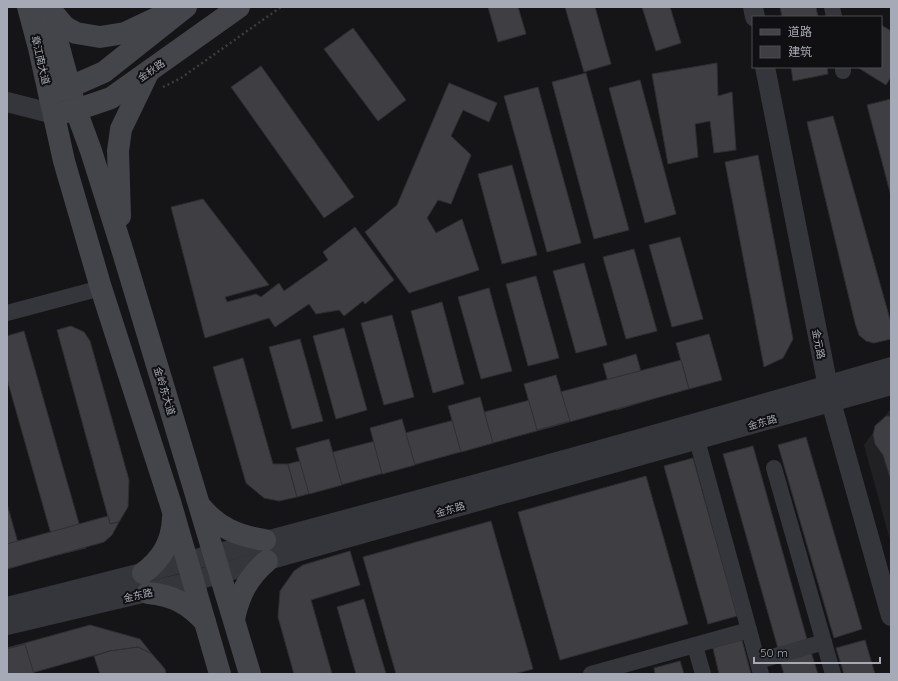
<svg xmlns="http://www.w3.org/2000/svg" width="898" height="681" font-family="Quicksand,'Noto Sans SC',sans-serif">
<style>
.built{fill:#212023}
.building{fill:#3f3f43;stroke:#2f2e32}
.lines{fill:none;stroke-linecap:round;stroke-linejoin:round}
.path{stroke:#3b3d42;stroke-width:2.5;stroke-dasharray:2 3;stroke-linecap:butt}
.minor{stroke:#35363b;stroke-width:16}
.tertiary{stroke:#35363b;stroke-width:20}
.secondary{stroke:#43454b;stroke-width:22}
.labels{text-anchor:middle;stroke-width:4;stroke-linejoin:round;paint-order:stroke}
.street-label{font-size:10px;fill:#a6aab7;stroke:#100f11}
</style>
<rect width="100%" height="100%" fill="#151416"/>
<path class="built" d="M891,408V544L864,445Z"/>
<g class="building">
<path d="M488,7H518L526,34L498,42Z"/>
<path d="M565,7H595L611,64L584,72Z"/>
<path d="M642,7H670L681,43L656,51Z"/>
<path d="M780,7H816L818,17H782Z"/>
<path d="M881,25L891,31V77L886,85L857,67H881Z"/>
<path d="M353,28L406,100L378,121L324,49Z"/>
<path d="M717,63L718,96L732,92L736,150L714,153L710,121L695,124L698,157L668,164L652,74Z"/>
<path d="M261,66L354,197L324,218L231,87Z"/>
<path d="M791,67H827L828,74L793,81Z"/>
<path d="M586,73L629,230L594,239L552,82Z"/>
<path d="M640,80L676,214L645,223L609,88Z"/>
<path d="M449,83L497,103L489,122L463,110L451,136L471,155L451,204L438,200L427,218L436,233L462,219L479,270L409,293L365,232L397,205Z"/>
<path d="M538,87L581,243L547,252L504,96Z"/>
<path d="M891,99V196L867,105Z"/>
<path d="M833,116L891,323V339L874,343L866,341L859,335L855,323L807,122Z"/>
<path d="M758,155L793,339L783,358L764,367L725,162Z"/>
<path d="M512,165L537,255L502,264L478,174Z"/>
<path d="M203,199L269,285L225,297L227,302L256,294L261,297L279,283L284,291L328,260L323,252L355,227L394,280L365,304L363,301L344,316L339,310L316,314L309,304L275,327L269,318L205,338L171,207Z"/>
<path d="M680,237L703,319L672,327L649,245Z"/>
<path d="M634,249L657,331L626,339L603,257Z"/>
<path d="M584,263L607,345L576,353L553,271Z"/>
<path d="M536,276L559,358L528,366L506,284Z"/>
<path d="M489,288L512,371L481,379L458,297Z"/>
<path d="M442,302L464,384L433,393L411,311Z"/>
<path d="M392,315L414,397L384,405L361,323Z"/>
<path d="M71,326L84,332L90,341L129,480L128,507L119,522L110,524L57,330Z"/>
<path d="M344,328L367,410L336,419L313,336Z"/>
<path d="M24,331L86,548L57,555L7,379V336Z"/>
<path d="M709,334L722,380L689,389L676,343Z"/>
<path d="M300,339L323,421L292,429L269,347Z"/>
<path d="M636,354L649,400L616,410L603,364Z"/>
<path d="M243,358L273,464H288L297,497L279,501L264,498L246,483L213,367Z"/>
<path d="M681,360L689,389L297,497L288,464Z"/>
<path d="M556,375L570,421L537,430L524,384Z"/>
<path d="M480,397L493,443L461,452L448,406Z"/>
<path d="M886,416H891V481L883,455L875,444L873,435L875,426Z"/>
<path d="M402,419L415,465L382,474L370,428Z"/>
<path d="M806,437L862,629L834,638L778,445Z"/>
<path d="M329,439L342,485L309,494L296,448Z"/>
<path d="M753,446L808,643L779,652L723,454Z"/>
<path d="M693,458L737,616L708,624L664,466Z"/>
<path d="M646,476L688,624L560,660L518,512Z"/>
<path d="M7,504L24,564L7,569Z"/>
<path d="M108,516L110,524L119,522L112,535L104,542L7,569V544Z"/>
<path d="M491,521L533,669L514,674H396L363,557Z"/>
<path d="M350,551L360,585L311,600L332,674H294L278,617L280,591L294,571L303,565Z"/>
<path d="M364,599L386,674H356L337,607Z"/>
<path d="M90,625L140,639L152,654L138,647L110,651L28,674H7V648Z"/>
<path d="M742,640L751,674H719L713,648Z"/>
<path d="M865,640L875,674H844L836,648Z"/>
<path d="M25,644L34,674H7V649Z"/>
<path d="M138,647L152,654L165,669L166,674H100L94,656L110,651Z"/>
<path d="M811,652L818,674H784L780,661Z"/>
<path d="M680,661L684,674H655L654,668Z"/>
</g>
<g class="lines">
<path class="path" d="M163,87L181,78L281,7"/>
<g class="minor">
<path d="M832,7L834,17"/>
<path d="M843,67V71"/>
<path d="M7,313L101,288"/>
<path d="M697,440L761,674"/>
<path d="M774,468L833,674"/>
<path d="M695,646L703,674"/>
<path d="M758,661L824,642"/>
<path d="M591,674L749,630"/>
</g>
<g class="tertiary">
<path d="M753,7L755,17"/>
<path d="M765,67L831,402L891,616"/>
<path d="M7,102L54,114"/>
<path d="M7,607C303,534 598,452 891,367"/>
<path d="M7,625L193,581L891,385"/>
</g>
<g class="secondary">
<path d="M28,7L39,48L64,161L101,288L171,505L220,674"/>
<path d="M48,7L76,110L91,151L122,249L250,674"/>
<path d="M50,9L65,27L76,33L100,37L125,33L161,16"/>
<path d="M56,91L70,87L104,72L186,7"/>
<path d="M62,113L76,110L111,98L239,7"/>
<path d="M120,216L118,151L121,129L148,73"/>
<path d="M201,507C218,528 239,536 265,540"/>
<path d="M143,573C162,559 172,542 173,518"/>
<path d="M148,593C172,595 189,604 205,622"/>
<path d="M234,619C239,595 248,577 267,561"/>
</g>
</g>
<g class="labels">
<g class="street-label">
<text transform="translate(41 60) rotate(77)" y="4">章江南大道</text>
<text transform="translate(151 70) rotate(-35)" y="4">金秋路</text>
<text transform="translate(819 344) rotate(79)" y="4">金元路</text>
<text transform="translate(165 391) rotate(73)" y="4">金岭东大道</text>
<text transform="translate(762 422) rotate(-16)" y="4">金东路</text>
<text transform="translate(450 509) rotate(-16)" y="4">金东路</text>
<text transform="translate(138 595) rotate(-13)" y="4">金东路</text>
</g>
</g>
<rect width="898" height="681" fill="none" stroke="#a6aab7" stroke-width="16"/>
<rect x="752" y="16" width="130" height="52" fill="#100f11" stroke="#4c4d53"/>
<rect x="760" y="29" width="20" height="6" fill="#43454b" stroke="#4c4d53"/>
<text x="788" y="36" font-size="12" fill="#a6aab7">道路</text>
<rect x="760" y="46" width="20" height="12" fill="#3f3f43" stroke="#4c4d53"/>
<text x="788" y="56" font-size="12" fill="#a6aab7">建筑</text>
<path d="M754 657v6h126v-6" fill="none" stroke="#a6aab7" stroke-width="2"/>
<text x="760" y="657" font-size="12" fill="#a6aab7" stroke="#100f11" stroke-width="3" paint-order="stroke">50 m</text>
</svg>
